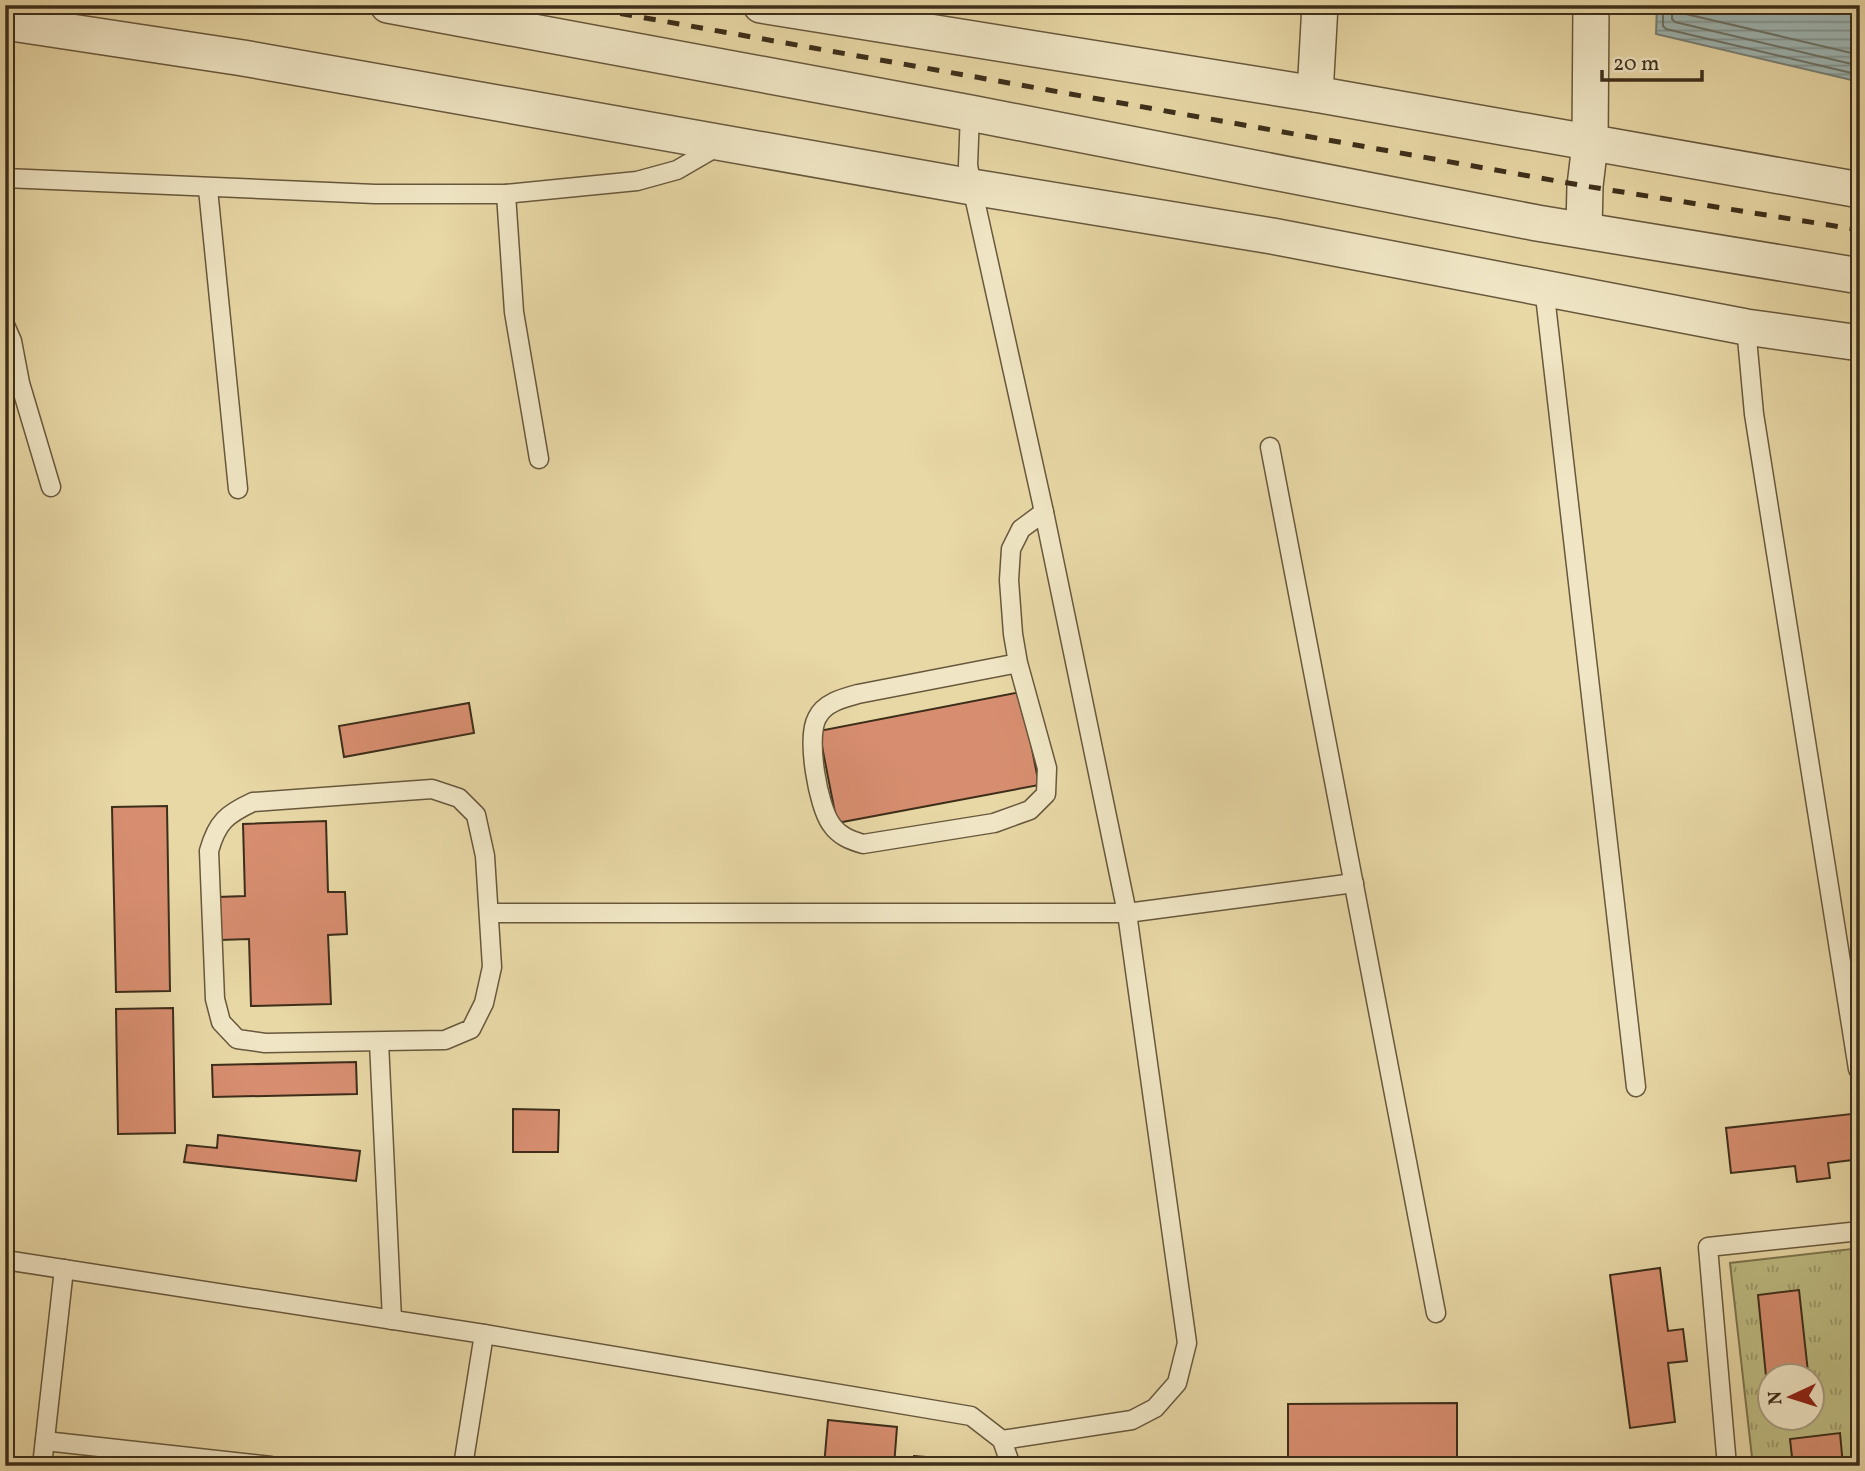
<svg xmlns="http://www.w3.org/2000/svg" width="1865" height="1471" font-family="Vollkorn,serif">
<style>
.grass{fill:url(#grass-tufts);stroke:#7d754e;stroke-width:2;fill-rule:evenodd}
.water{fill:url(#water-rules);stroke:#778076;stroke-width:2}
.lines{fill:none;stroke-linecap:round;stroke-linejoin:round}
.shore{stroke:#6d7266;stroke-width:2}
.building{fill:#d78e70;stroke:#3d2e1a;stroke-width:2}
.service-casing{stroke:#68583d;stroke-width:21}
.minor-casing{stroke:#68583d;stroke-width:38}
.service{stroke:#f0e6c5;stroke-width:18}
.minor{stroke:#f0e6c5;stroke-width:35}
.rail{stroke:#3d2e1a;stroke-width:5;stroke-dasharray:12 12;stroke-linecap:butt}
</style>
<defs>
<pattern id="grass-tufts" width="24" height="20" patternUnits="userSpaceOnUse" patternTransform="scale(1.75)"><rect width="24" height="20" fill="#bdbc82"/><path d="M3 7l-1-3M5 7V3M7 7l1-3M15 17l-1-3M17 17v-4M19 17l1-3" fill="none" stroke="#9b996a"/></pattern>
<pattern id="water-rules" width="6" height="5" patternUnits="userSpaceOnUse" patternTransform="scale(1.75)"><rect width="6" height="5" fill="#9db6b3"/><path d="M0 2.5h6" fill="none" stroke="#819491"/></pattern>
</defs>
<rect width="100%" height="100%" fill="#e8d8a6"/>
<filter id="stains"><feTurbulence type="fractalNoise" baseFrequency=".00286" numOctaves="4"/><feColorMatrix values="0 0 0 0 .2 0 0 0 0 .09 0 0 0 0 .02 0 0 0 .5 -.17"/></filter>
<radialGradient id="worn" r=".72"><stop offset=".6" stop-color="#630" stop-opacity="0"/><stop offset="1" stop-color="#630" stop-opacity=".3"/></radialGradient>
<path class="grass" d="M1860,1248V1466H1753L1730,1263ZM1770,1376H1812V1418H1770Z"/>
<path class="water" d="M1657,5H1860V82L1656,34Z"/>
<g class="lines">
<g class="shore">
<path d="M1663,5V26L1666,29L1860,75"/>
<path d="M1672,5V19L1675,22L1860,66"/>
<path d="M1683,5L1686,14L1860,55"/>
</g>
</g>
<g class="building">
<path d="M1021,692L1039,785L837,823L819,731Z"/>
<path d="M469,703L474,733L344,757L339,726Z"/>
<path d="M167,806L170,991L116,992L112,807Z"/>
<path d="M326,821L328,892H345L347,934L328,935L331,1004L251,1006L249,939L220,940L218,897L245,896L243,824Z"/>
<path d="M173,1008L175,1133L118,1134L116,1009Z"/>
<path d="M356,1062L357,1094L213,1097L212,1065Z"/>
<path d="M513,1109L559,1110L558,1152H513Z"/>
<path d="M1860,1113V1159L1828,1163L1830,1178L1797,1182L1795,1166L1731,1173L1726,1128Z"/>
<path d="M218,1135L360,1151L356,1181L184,1162L187,1145L217,1148Z"/>
<path d="M1660,1268L1668,1331L1683,1329L1687,1361L1668,1363L1675,1422L1630,1428L1610,1275Z"/>
<path d="M1799,1290L1808,1372L1766,1376L1758,1295Z"/>
<path d="M1457,1403V1466H1288V1404Z"/>
<path d="M828,1420L897,1427L894,1466H824Z"/>
<path d="M1840,1433L1843,1466H1793L1790,1439Z"/>
<path d="M914,1456L961,1460V1466H913Z"/>
</g>
<g class="lines">
<g class="service-casing">
<g id="service">
<path d="M970,113L968,165L972,187L1044,512L1127,913L1187,1343L1177,1383L1155,1408L1132,1420L1002,1440"/>
<path d="M5,178L375,194H506L637,181L677,170L720,145"/>
<path d="M208,189L238,489"/>
<path d="M506,194L514,312L539,459"/>
<path d="M1544,287L1636,1087"/>
<path d="M5,325L12,341L20,383L51,487"/>
<path d="M1746,327L1754,414L1858,1069"/>
<path d="M1270,447L1436,1313"/>
<path d="M1018,663L858,694C843,698 824,703 817,718C806,738 818,806 831,824C839,836 850,840 863,844L994,823L1030,810L1046,794L1047,768L1018,663L1013,634L1009,580L1011,549L1021,529L1044,512"/>
<path d="M432,789L459,798L476,815L485,856L492,967L484,1003L471,1029L445,1040L265,1043L237,1039L221,1022L215,999L209,851C217,822 227,814 253,802Z"/>
<path d="M489,913H1127L1354,883"/>
<path d="M379,1042L392,1320"/>
<path d="M5,1260L484,1334L971,1416L1002,1440L1011,1466"/>
<path d="M45,1441L271,1466"/>
<path d="M42,1466L64,1269"/>
<path d="M463,1466L484,1334"/>
<path d="M1727,1466L1708,1247L1860,1231"/>
</g>
</g>
<g class="minor-casing">
<g id="minor">
<path d="M388,5L970,113L1537,223L1860,276"/>
<path d="M761,5L1315,94L1860,190"/>
<path d="M5,22L243,58L972,187L1272,236L1746,327L1860,343"/>
<path d="M1315,94L1320,5"/>
<path d="M1584,230L1585,186L1590,144L1591,5"/>
</g>
</g>
<use href="#service" class="service"/>
<use href="#minor" class="minor"/>
<path class="rail" d="M573,5L1585,186L1860,230"/>
</g>
<rect width="1865" height="1471" fill="none" stroke="#e8d8a6" stroke-width="28"/>
<rect x="7" y="7" width="1851" height="1457" fill="none" stroke="#3d2e1a" stroke-width="3.5"/>
<rect x="14" y="14" width="1837" height="1443" fill="none" stroke="#3d2e1a" stroke-width="2"/>
<g transform="translate(1791 1397) rotate(266)"><circle r="33" fill="#f0e6c5" stroke="#a89c81" stroke-width="2"/>
<path d="M0-5L12 26L0 18L-12 26Z" fill="#8f2418"/>
<text y="-10" font-size="19" font-weight="bold" text-anchor="middle" fill="#3d2e1a">N</text>
</g>
<path d="M1602 70v10h100v-10" fill="none" stroke="#3d2e1a" stroke-width="3.5"/>
<text x="1613" y="70" font-size="21" fill="#3d2e1a" stroke="#f0e6c5" stroke-width="5" paint-order="stroke">20 m</text>
<rect width="100%" height="100%" filter="url(#stains)"/>
<rect width="100%" height="100%" fill="url(#worn)"/>
</svg>
